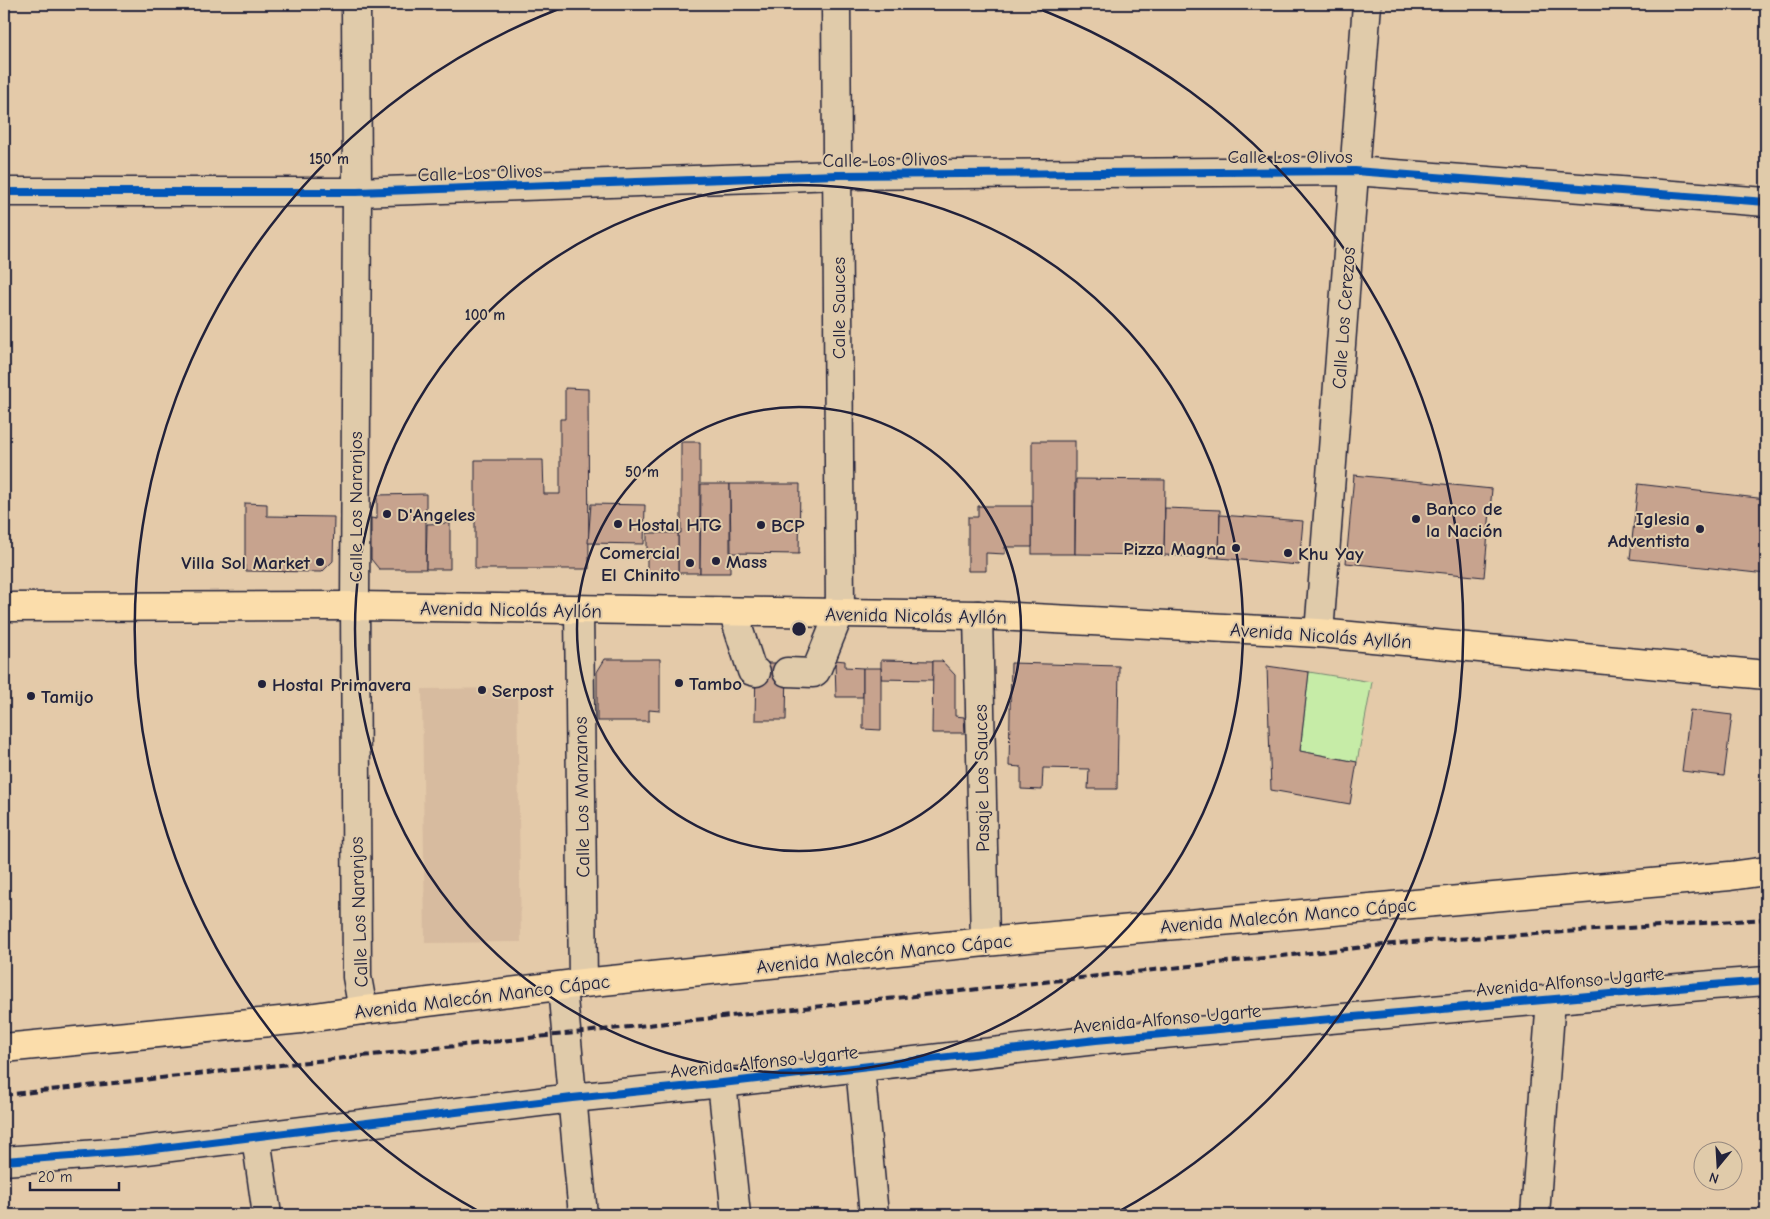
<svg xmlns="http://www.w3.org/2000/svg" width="1770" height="1219" font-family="'Comic Neue',sans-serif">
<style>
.built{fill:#d7bb9f}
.green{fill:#c6eca7;stroke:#748771}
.building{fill:#c7a38e;stroke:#22223b}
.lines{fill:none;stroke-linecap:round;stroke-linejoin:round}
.minor-casing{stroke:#22223b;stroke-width:31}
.highway-casing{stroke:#22223b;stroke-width:31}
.minor{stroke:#e0cbaa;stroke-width:28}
.highway{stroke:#fbddab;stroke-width:28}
.rail{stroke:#22223b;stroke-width:4;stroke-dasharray:8 4;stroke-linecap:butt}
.cycleway-casing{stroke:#e0cbaa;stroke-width:11}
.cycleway{stroke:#0057b8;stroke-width:8}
.ring{fill:none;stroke:#22223b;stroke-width:2.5}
.poi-dot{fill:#22223b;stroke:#e0cbaa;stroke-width:2}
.labels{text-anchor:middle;stroke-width:4;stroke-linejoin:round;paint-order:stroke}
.street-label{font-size:19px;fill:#22223b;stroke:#e0cbaa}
.poi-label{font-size:19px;font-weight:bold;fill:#22223b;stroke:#e0cbaa;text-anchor:start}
.centre{fill:#22223b;stroke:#e0cbaa;stroke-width:2.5}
.ring-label{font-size:15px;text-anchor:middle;font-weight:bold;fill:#22223b;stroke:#e0cbaa;stroke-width:4;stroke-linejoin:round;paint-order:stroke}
</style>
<rect width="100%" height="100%" fill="#e4caa9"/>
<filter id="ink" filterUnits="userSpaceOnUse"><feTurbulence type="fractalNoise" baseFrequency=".02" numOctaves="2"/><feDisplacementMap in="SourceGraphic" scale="10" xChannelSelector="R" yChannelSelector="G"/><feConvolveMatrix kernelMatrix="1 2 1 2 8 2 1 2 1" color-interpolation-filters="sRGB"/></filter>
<g filter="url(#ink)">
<path class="built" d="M517,688L521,942L425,943L422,689Z"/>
<path class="green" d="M1309,672L1372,682L1357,762L1300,751Z"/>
<g class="building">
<path d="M565,388L588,389L589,569H475V460H543L544,494H560V419H565Z"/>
<rect x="1032" y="441" width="43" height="113"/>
<path d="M681,442H700V573H678V533H681Z"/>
<path d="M1354,475L1492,489L1484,577L1346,563Z"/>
<path d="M1076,479L1165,480L1164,555L1075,554Z"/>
<path d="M701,484H730V573H700Z"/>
<path d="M730,484H800L799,554L731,553Z"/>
<path d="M1638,484L1766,499V574L1630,559Z"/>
<path d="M426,494V569H379L371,559V518L377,519V495Z"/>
<path d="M245,503L267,504V516L334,517L333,561L322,572L245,571Z"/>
<path d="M591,504L645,505L644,544L588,543Z"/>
<path d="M978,506H1032V547H1005V554L986,553V571H968V517H978Z"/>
<path d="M1165,508L1220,510L1219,558L1164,555Z"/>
<path d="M1220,515L1303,521L1299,565L1219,558Z"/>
<path d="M450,523V569H426L427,524Z"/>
<path d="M647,533H678V573L647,572Z"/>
<path d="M605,659H660V711L649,710V721H597V672Z"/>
<path d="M835,660L845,661V667L863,668V697H836Z"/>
<path d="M881,660L933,661V680L881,679Z"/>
<path d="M933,661H942L955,675V716L964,717L965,733H932Z"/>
<path d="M756,663H787L786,720H755Z"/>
<path d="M1011,663L1119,666L1117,789H1088L1089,769L1043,768L1042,790L1021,789V767L1009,766Z"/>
<path d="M1267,666L1309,672L1300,751L1357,762L1350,804L1271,790Z"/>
<path d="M863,668H881V730L863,729Z"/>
<path d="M1690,710L1732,715L1724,776L1682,771Z"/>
</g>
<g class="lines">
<g class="minor-casing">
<g id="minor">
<path d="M356,4L357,192L355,606L357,977L363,1010"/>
<path d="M4,192H357L837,175L1355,171L1766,202"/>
<path d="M579,610L583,983"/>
<path d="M733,612L752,671L756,672"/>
<path d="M978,615L985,942"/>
<path d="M1319,633L1367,4"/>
<path d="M787,672L813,673L816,671L840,612L836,4"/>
<path d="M562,987L583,1215"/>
<path d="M860,1067L874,1215"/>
<path d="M722,1083L736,1215"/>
<path d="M256,1137L267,1215"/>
<path d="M4,1161L138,1151L572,1098L722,1083L1096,1040L1712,985L1766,981"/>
<path d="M1535,1215L1551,999"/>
</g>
</g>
<g class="highway-casing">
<g id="highway">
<path d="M4,607L355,606L978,615L1319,633L1766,675"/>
<path d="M4,1048L301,1019L363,1010L583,983L985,942L1730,876L1766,871"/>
</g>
</g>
<use href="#minor" class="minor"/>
<use href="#highway" class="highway"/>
<path class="rail" d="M4,1095L1411,942L1766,919"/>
<g class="cycleway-casing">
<g id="cycleway">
<path d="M4,192H357L837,175L1355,171L1766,202"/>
<path d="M4,1161L138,1151L572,1098L722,1083L1096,1040L1712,985L1766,981"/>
</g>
</g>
<use href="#cycleway" class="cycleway"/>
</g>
</g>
<g class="ring">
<circle cx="799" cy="629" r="222"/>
<circle cx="799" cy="629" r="444"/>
<path d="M482 1213A665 665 0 0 1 572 4M1026 4A665 665 0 0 1 1116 1213"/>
</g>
<g class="poi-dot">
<circle cx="387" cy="514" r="5"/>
<circle cx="1416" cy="519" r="5"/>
<circle cx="618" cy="524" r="5"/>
<circle cx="761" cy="525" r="5"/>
<circle cx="1700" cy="529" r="5"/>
<circle cx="1236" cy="548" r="5"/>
<circle cx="1288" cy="553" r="5"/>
<circle cx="716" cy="561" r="5"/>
<circle cx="320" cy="562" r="5"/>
<circle cx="690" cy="563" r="5"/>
<circle cx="679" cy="683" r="5"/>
<circle cx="262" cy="684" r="5"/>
<circle cx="482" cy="690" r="5"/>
<circle cx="31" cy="696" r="5"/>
</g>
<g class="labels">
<g class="street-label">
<text x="1290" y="163">Calle Los Olivos</text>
<text transform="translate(885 159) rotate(-1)" y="7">Calle Los Olivos</text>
<text transform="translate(480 172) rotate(-2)" y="7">Calle Los Olivos</text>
<text transform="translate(838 308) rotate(-90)" y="7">Calle Sauces</text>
<text transform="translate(1343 318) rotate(-86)" y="7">Calle Los Cerezos</text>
<text transform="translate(355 507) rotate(-90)" y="7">Calle Los Naranjos</text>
<text transform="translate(511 609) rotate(1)" y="7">Avenida Nicolás Ayllón</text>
<text transform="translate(916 615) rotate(1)" y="7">Avenida Nicolás Ayllón</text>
<text transform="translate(1321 635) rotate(4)" y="7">Avenida Nicolás Ayllón</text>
<text transform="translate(981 778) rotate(-91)" y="7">Pasaje Los Sauces</text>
<text transform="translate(581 797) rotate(-91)" y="7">Calle Los Manzanos</text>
<text transform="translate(358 912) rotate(-92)" y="7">Calle Los Naranjos</text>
<text transform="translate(1288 915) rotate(-5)" y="7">Avenida Malecón Manco Cápac</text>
<text transform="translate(884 953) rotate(-6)" y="7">Avenida Malecón Manco Cápac</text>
<text transform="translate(1570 981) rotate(-5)" y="7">Avenida Alfonso Ugarte</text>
<text transform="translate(482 996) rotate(-7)" y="7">Avenida Malecón Manco Cápac</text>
<text transform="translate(1167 1018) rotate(-5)" y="7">Avenida Alfonso Ugarte</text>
<text transform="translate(764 1061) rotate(-6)" y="7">Avenida Alfonso Ugarte</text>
</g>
<g class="poi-label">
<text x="1426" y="515">Banco de<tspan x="1426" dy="22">la Nación</tspan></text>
<text x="397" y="521">D'Angeles</text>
<text x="1690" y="525" text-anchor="end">Iglesia<tspan x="1690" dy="22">Adventista</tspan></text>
<text x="628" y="531">Hostal HTG</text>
<text x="771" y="532">BCP</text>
<text x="1226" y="555" text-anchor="end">Pizza Magna</text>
<text x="680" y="559" text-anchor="end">Comercial<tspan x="680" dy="22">El Chinito</tspan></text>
<text x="1298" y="560">Khu Yay</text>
<text x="726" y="568">Mass</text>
<text x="310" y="569" text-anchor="end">Villa Sol Market</text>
<text x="689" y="690">Tambo</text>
<text x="272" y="691">Hostal Primavera</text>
<text x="492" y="697">Serpost</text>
<text x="41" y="703">Tamijo</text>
</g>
</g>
<circle cx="799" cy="629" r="8" class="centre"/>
<g class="ring-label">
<text x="329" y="164">150 m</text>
<text x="485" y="320">100 m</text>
<text x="642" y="477">50 m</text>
</g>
<rect width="1770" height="1219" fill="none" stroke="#e0cbaa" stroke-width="20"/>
<rect x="10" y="10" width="1750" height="1199" fill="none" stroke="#22223b" stroke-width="2" filter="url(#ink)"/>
<g transform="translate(1718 1166) rotate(198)"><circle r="24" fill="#e0cbaa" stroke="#94877e"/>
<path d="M0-4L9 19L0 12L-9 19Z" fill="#22223b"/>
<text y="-8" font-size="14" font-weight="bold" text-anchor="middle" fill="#22223b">N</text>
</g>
<path d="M30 1182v8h89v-8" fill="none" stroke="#22223b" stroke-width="2.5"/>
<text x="38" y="1182" font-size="15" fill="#22223b" stroke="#e0cbaa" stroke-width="4" paint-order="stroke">20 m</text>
</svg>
